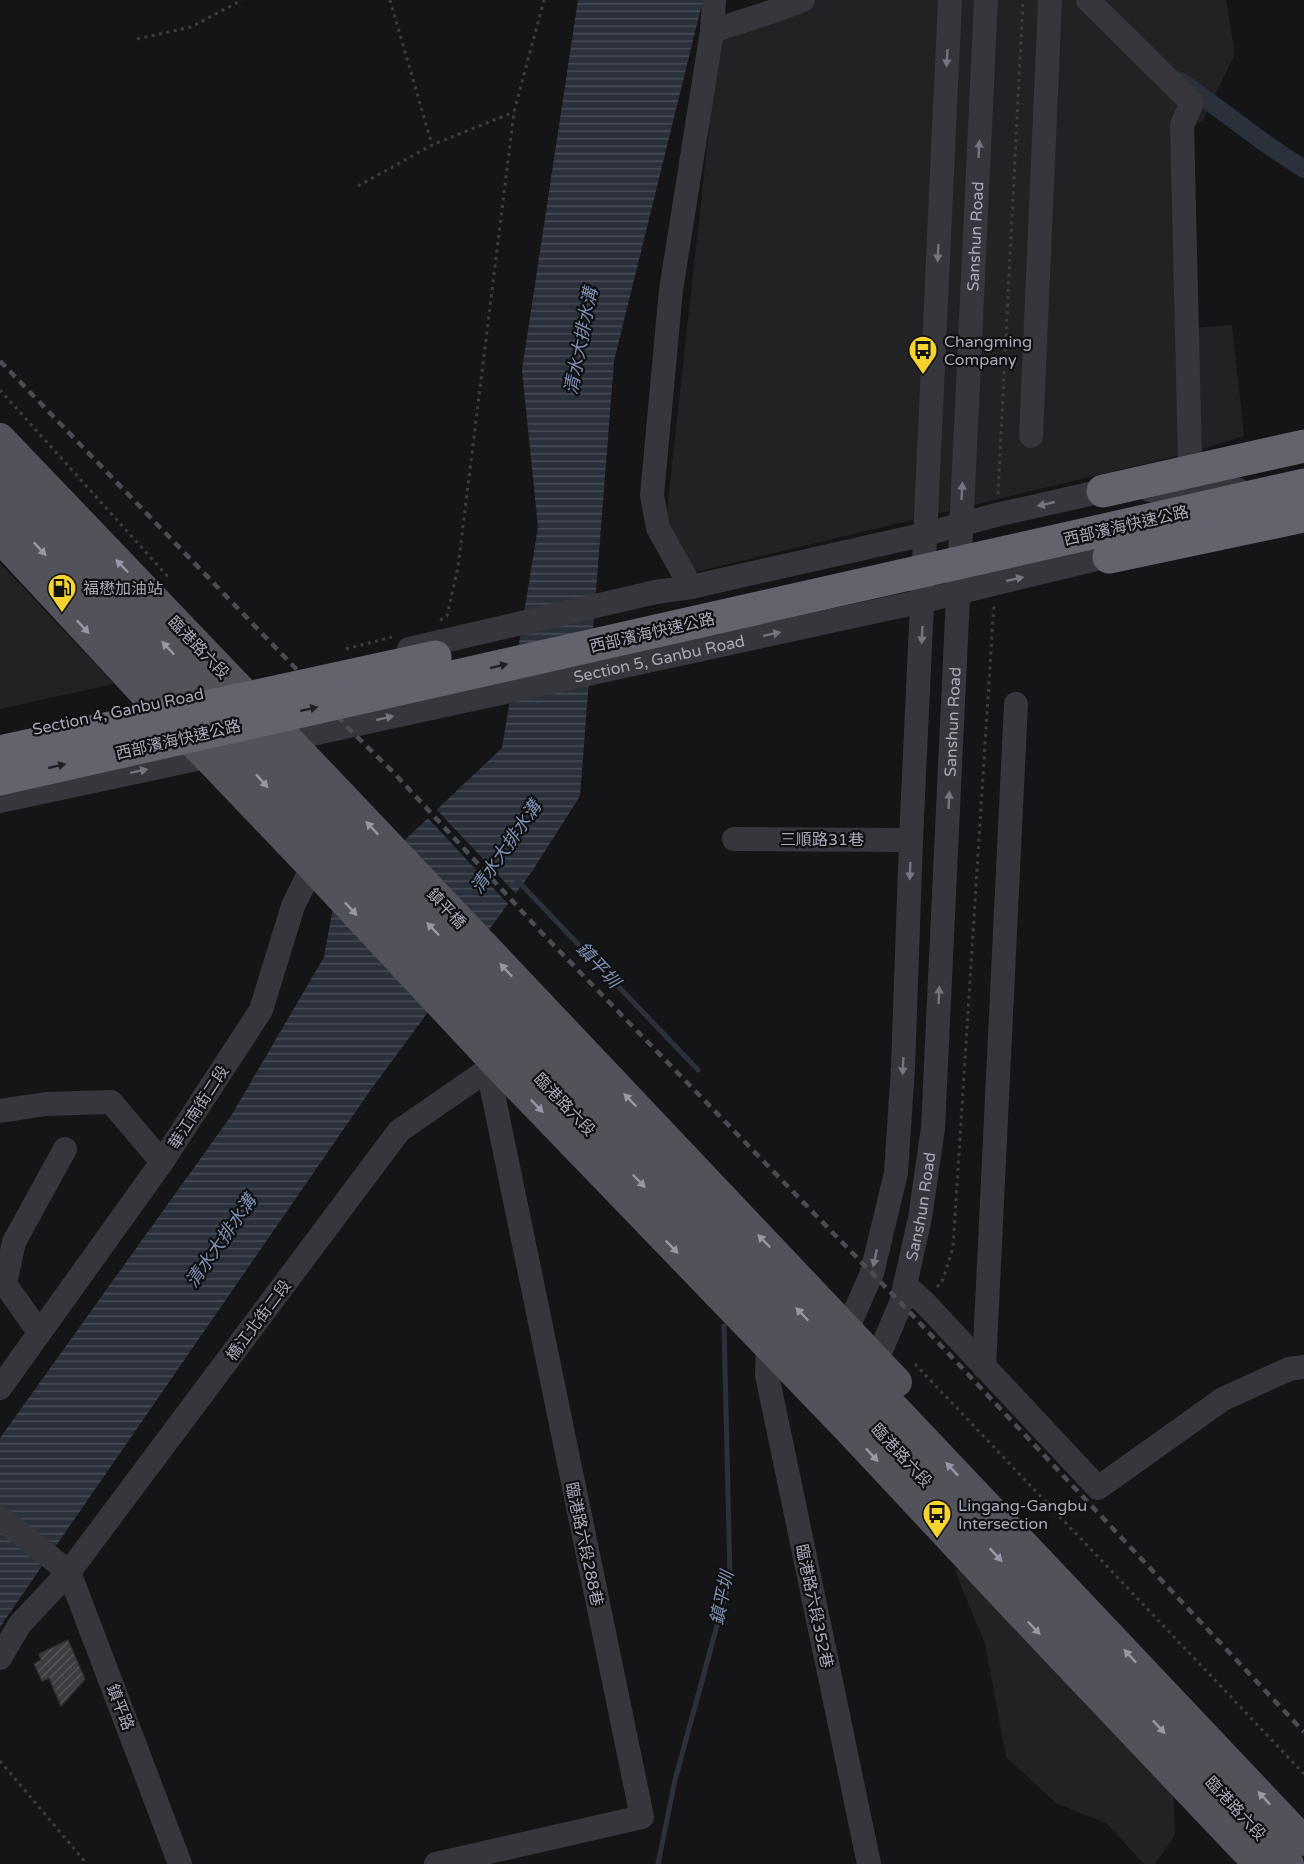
<svg xmlns="http://www.w3.org/2000/svg" width="1304" height="1864" font-family="'Varela Round','Noto Sans TC',sans-serif">
<style>
.built{fill:#222124}
.water{fill:url(#water-rules)}
.pier{fill:#151517}
.lines{fill:none;stroke-linecap:round;stroke-linejoin:round}
.stream{stroke:#2b313b;stroke-width:5}
.canal{stroke:#2b313b;stroke-width:18}
.building{fill:url(#building-hatch);stroke:#302f33;stroke-width:1.5}
.path{stroke:#3c3d43;stroke-width:3;stroke-dasharray:3 4.5;stroke-linecap:butt}
.minor{stroke:#36363c;stroke-width:24}
.major{stroke:#52525b;stroke-width:30}
.highway{stroke:#62636d;stroke-width:33}
.rail{stroke:#4b4c53;stroke-width:4.5;stroke-dasharray:8 6;stroke-linecap:butt}
.highway-bridge{stroke:#62636d;stroke-width:33}
.oneway{fill:#747580}
.oneway2{fill:#9698a5}
.oneway3{fill:#202124}
.labels{text-anchor:middle;stroke-width:4.5;stroke-linejoin:round;paint-order:stroke}
.street-label{font-size:16px;fill:#a7a9b7;stroke:#101012}
.poi-label{font-size:16px;fill:#a7a9b7;stroke:#101012;text-anchor:start}
.water-label{font-size:18px;font-style:italic;fill:#7d91b3;stroke:#101012}
</style>
<defs>
<pattern id="water-rules" width="6" height="5" patternUnits="userSpaceOnUse" patternTransform="scale(1.5)"><rect width="6" height="5" fill="#2b313b"/><path d="M0 2.5h6" fill="none" stroke="#474c55"/></pattern>
<pattern id="building-hatch" width="6" height="6" patternUnits="userSpaceOnUse" patternTransform="scale(1.5)"><rect width="6" height="6" fill="#3d3d41"/><path d="M-1 1l2-2M0 6l6-6M5 7l2-2" fill="none" stroke="#56565a"/></pattern>
</defs>
<rect width="100%" height="100%" fill="#151517"/>
<g class="built">
<path d="M817,0H1226L1235,54L1203,120L1193,127V328L1232,325L1244,436L1190,453L691,573L666,518L719,40Z"/>
<path d="M0,563L114,684L0,709Z"/>
<path d="M968,1564L1173,1781L1175,1835L1155,1864H1144L1106,1823L1057,1804L1006,1757L985,1644L955,1571Z"/>
</g>
<path class="water" d="M578,0H703L614,361L580,796L533,870L372,1088L0,1627V1438L231,1116L324,957L333,908L502,748L538,527L522,370Z"/>
<path class="pier" d="M435,808L518,896L510,906L426,816Z"/>
<g class="lines">
<g class="stream">
<path d="M517,880L698,1070"/>
<path d="M658,1864L675,1780L730,1578L724,1326"/>
</g>
<path class="canal" d="M1181,81L1269,146L1304,169"/>
</g>
<path class="building" d="M68,1640L85,1679L61,1706L49,1678L42,1681L34,1664L41,1660L39,1654Z"/>
<g class="lines">
<g class="path">
<path d="M390,0L432,145"/>
<path d="M137,39L191,27L242,0"/>
<path d="M358,186L432,145L514,112"/>
<path d="M0,390L170,579"/>
<path d="M998,494L1023,0"/>
<path d="M440,620L447,616L458,567L514,112L544,0"/>
<path d="M346,649L392,637"/>
<path d="M937,1287L942,1282L953,1248L994,603"/>
<path d="M915,1364L1304,1774"/>
<path d="M0,1761L87,1864"/>
</g>
<g class="minor">
<path d="M1088,0L1192,103L1182,125L1190,459"/>
<path d="M712,31L771,12L803,0"/>
<path d="M1031,436L1050,0"/>
<path d="M1150,490H1239"/>
<path d="M691,587L658,528L652,495L671,290L712,31L714,0"/>
<path d="M409,649L656,592L691,587L926,534L996,515L1103,491L1117,486"/>
<path id="s1" d="M275,742L923,601L1125,552"/>
<path d="M0,801L220,754"/>
<path d="M734,839L911,840"/>
<path d="M0,1111L46,1104L111,1102L162,1162"/>
<path d="M905,1285L925,1303L1098,1488L1223,1399L1289,1369L1304,1367"/>
<path d="M39,1332L5,1284L14,1242L65,1149"/>
<path d="M841,1343L872,1273L896,1173L903,1067L911,840L950,0"/>
<path d="M768,1348L767,1375L869,1864"/>
<path d="M984,1367L1016,704"/>
<path id="s2" d="M870,1376L901,1303L920,1218L933,1128L986,0"/>
<path d="M0,1388L162,1162L261,1010L293,906L319,853"/>
<path d="M0,1518L69,1572L180,1864"/>
<path d="M0,1658L20,1624L69,1572L399,1131L496,1064L503,1057"/>
<path d="M436,1864L642,1817L492,1089L496,1064"/>
</g>
<g class="major">
<path d="M0,438L348,802L897,1382"/>
<path d="M0,469L261,746L331,824L837,1351L868,1380L1304,1841"/>
<path d="M0,506L182,698L234,750L323,848L511,1048L732,1278L827,1374L1289,1864"/>
<path d="M0,538L155,705L207,757L311,866L496,1064L847,1428L1017,1610L1258,1864"/>
</g>
<g class="highway">
<path d="M1103,491L1304,446"/>
<path d="M1109,557L1304,516"/>
</g>
<path class="rail" d="M0,361L301,674L347,727L394,773L542,933L901,1303L1304,1732"/>
<g class="highway-bridge">
<path d="M0,752L435,657"/>
<path d="M0,779L1304,485"/>
</g>
</g>
<defs><path id="oneway-solid" d="M-6-.8H1V-3.2L6.5 0L1 3.2V.8H-6Z" transform="scale(1.5)"/></defs>
<g class="oneway">
<use href="#oneway-solid" transform="translate(947 58) rotate(93)"/>
<use href="#oneway-solid" transform="translate(979 149) rotate(-87)"/>
<use href="#oneway-solid" transform="translate(938 253) rotate(93)"/>
<use href="#oneway-solid" transform="translate(962 491) rotate(-87)"/>
<use href="#oneway-solid" transform="translate(1046 504) rotate(167)"/>
<use href="#oneway-solid" transform="translate(1015 579) rotate(-13)"/>
<use href="#oneway-solid" transform="translate(772 634) rotate(-12)"/>
<use href="#oneway-solid" transform="translate(922 635) rotate(93)"/>
<use href="#oneway-solid" transform="translate(385 718) rotate(-13)"/>
<use href="#oneway-solid" transform="translate(139 771) rotate(-12)"/>
<use href="#oneway-solid" transform="translate(949 800) rotate(-87)"/>
<use href="#oneway-solid" transform="translate(910 871) rotate(92)"/>
<use href="#oneway-solid" transform="translate(939 995) rotate(-87)"/>
<use href="#oneway-solid" transform="translate(903 1066) rotate(93)"/>
<use href="#oneway-solid" transform="translate(875 1258) rotate(102)"/>
</g>
<g class="oneway2">
<use href="#oneway-solid" transform="translate(40 549) rotate(47)"/>
<use href="#oneway-solid" transform="translate(122 566) rotate(-134)"/>
<use href="#oneway-solid" transform="translate(83 627) rotate(47)"/>
<use href="#oneway-solid" transform="translate(168 648) rotate(-133)"/>
<use href="#oneway-solid" transform="translate(262 781) rotate(48)"/>
<use href="#oneway-solid" transform="translate(372 828) rotate(-133)"/>
<use href="#oneway-solid" transform="translate(351 909) rotate(47)"/>
<use href="#oneway-solid" transform="translate(433 929) rotate(-134)"/>
<use href="#oneway-solid" transform="translate(506 970) rotate(-133)"/>
<use href="#oneway-solid" transform="translate(630 1100) rotate(-134)"/>
<use href="#oneway-solid" transform="translate(537 1106) rotate(46)"/>
<use href="#oneway-solid" transform="translate(639 1181) rotate(46)"/>
<use href="#oneway-solid" transform="translate(764 1241) rotate(-134)"/>
<use href="#oneway-solid" transform="translate(672 1247) rotate(46)"/>
<use href="#oneway-solid" transform="translate(802 1314) rotate(-134)"/>
<use href="#oneway-solid" transform="translate(872 1455) rotate(47)"/>
<use href="#oneway-solid" transform="translate(952 1469) rotate(-133)"/>
<use href="#oneway-solid" transform="translate(996 1555) rotate(47)"/>
<use href="#oneway-solid" transform="translate(1034 1628) rotate(46)"/>
<use href="#oneway-solid" transform="translate(1130 1656) rotate(-133)"/>
<use href="#oneway-solid" transform="translate(1159 1727) rotate(47)"/>
<use href="#oneway-solid" transform="translate(1264 1798) rotate(-133)"/>
</g>
<g class="oneway3">
<use href="#oneway-solid" transform="translate(499 666) rotate(-13)"/>
<use href="#oneway-solid" transform="translate(309 709) rotate(-13)"/>
<use href="#oneway-solid" transform="translate(57 766) rotate(-13)"/>
</g>
<defs>
<g id="bus-pin" transform="scale(1.5)"><path d="M0 17L-7.5 6A9.5 9.5 0 1 1 7.5 6Z" fill="#f5d42f" stroke="#101012"/><path d="M-5-6H5V4H4V6H2V4H-2V6H-4V4H-5ZM-3.5-4V0h7V-4ZM-3.5 1.2v1.5H-2V1.2ZM2 1.2v1.5H3.5V1.2Z" fill="#111"/></g>
<g id="fuel-pin" transform="scale(1.5)"><path d="M0 17L-7.5 6A9.5 9.5 0 1 1 7.5 6Z" fill="#f5d42f" stroke="#101012"/><path d="M-5.5-6h7V0h2V4h1.3V-2.5L3-4.5l.8-.8L6-3V5H2.5V1h-1V6h-7ZM-4.2-4.7v3.2H.2V-4.7Z" fill="#111"/></g>
</defs>
<g fill-rule="evenodd">
<use href="#bus-pin" x="923" y="350"/>
<use href="#fuel-pin" x="62" y="588"/>
<use href="#bus-pin" x="937" y="1514"/>
</g>
<g class="labels">
<g class="street-label">
<text dy="6" stroke="none"><textPath href="#s2" startOffset="1150">Sanshun Road</textPath></text>
<text transform="translate(1126 525) rotate(-13)" y="6">西部濱海快速公路</text>
<text transform="translate(652 632) rotate(-13)" y="6">西部濱海快速公路</text>
<text transform="translate(199 647) rotate(46)" y="6">臨港路六段</text>
<text dy="6" stroke="none"><textPath href="#s1" startOffset="393">Section 5, Ganbu Road</textPath></text>
<text transform="translate(118 711) rotate(-12)" y="6">Section 4, Ganbu Road</text>
<text dy="6" stroke="none"><textPath href="#s2" startOffset="664">Sanshun Road</textPath></text>
<text transform="translate(178 739) rotate(-13)" y="6">西部濱海快速公路</text>
<text x="822" y="845">三順路31巷</text>
<text transform="translate(447 908) rotate(47)" y="6">鎮平橋</text>
<text transform="translate(565 1104) rotate(46)" y="6">臨港路六段</text>
<text transform="translate(198 1107) rotate(-57)" y="6">華江南街二段</text>
<text dy="6" stroke="none"><textPath href="#s2" startOffset="178">Sanshun Road</textPath></text>
<text transform="translate(258 1320) rotate(-53)" y="6">橋江北街二段</text>
<text transform="translate(902 1455) rotate(47)" y="6">臨港路六段</text>
<text transform="translate(585 1544) rotate(78)" y="6">臨港路六段288巷</text>
<text transform="translate(815 1606) rotate(78)" y="6">臨港路六段352巷</text>
<text transform="translate(121 1707) rotate(69)" y="6">鎮平路</text>
<text transform="translate(1236 1808) rotate(47)" y="6">臨港路六段</text>
</g>
<g class="poi-label">
<text x="944" y="347">Changming<tspan x="944" dy="18">Company</tspan></text>
<text x="83" y="594">福懋加油站</text>
<text x="958" y="1511">Lingang-Gangbu<tspan x="958" dy="18">Intersection</tspan></text>
</g>
<g class="water-label">
<text transform="translate(581 341) rotate(-79)" y="6">清水大排水溝</text>
<text transform="translate(506 847) rotate(-55)" y="6">清水大排水溝</text>
<text transform="translate(598 965) rotate(47)" y="6">鎮平圳</text>
<text transform="translate(221 1241) rotate(-55)" y="6">清水大排水溝</text>
<text transform="translate(722 1598) rotate(-78)" y="6">鎮平圳</text>
</g>
</g>
</svg>
